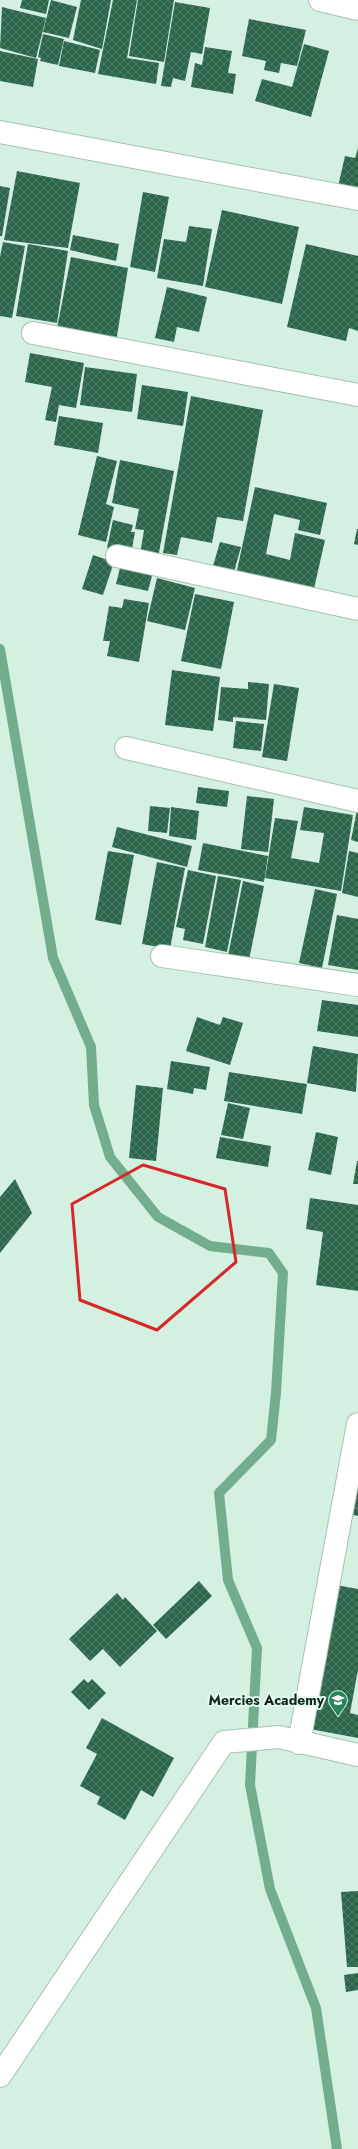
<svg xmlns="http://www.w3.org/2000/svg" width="358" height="2149" font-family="Jost,sans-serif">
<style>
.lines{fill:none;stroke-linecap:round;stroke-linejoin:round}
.stream{stroke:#72ad8e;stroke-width:10}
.building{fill:url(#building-cross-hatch)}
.street-casing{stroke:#a6c1b2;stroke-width:24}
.street{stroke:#fff;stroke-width:22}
.marked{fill:none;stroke:#d62828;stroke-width:3;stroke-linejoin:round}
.labels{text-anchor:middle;stroke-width:4;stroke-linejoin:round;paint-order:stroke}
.poi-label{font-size:14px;font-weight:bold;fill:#19231e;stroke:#e1fded;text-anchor:end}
</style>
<defs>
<pattern id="building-cross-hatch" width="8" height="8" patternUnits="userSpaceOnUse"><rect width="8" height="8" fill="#2c674b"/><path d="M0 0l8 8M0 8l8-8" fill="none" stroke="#507c67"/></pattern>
</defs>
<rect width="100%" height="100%" fill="#d4f0e0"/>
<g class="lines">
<path class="stream" d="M0,649L53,958L91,1047L94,1105L110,1157L158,1217L210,1246L269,1253L283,1273L276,1393L271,1440L219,1493L228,1580L257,1648L250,1785L270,1889L316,2008L337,2149"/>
</g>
<g class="building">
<path d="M22,0H49L46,14L20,8Z"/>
<path d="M51,0L77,7L69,38L43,32Z"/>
<path d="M81,0H111L102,49L73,40Z"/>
<path d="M113,0H137L127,58L159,63L156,84L98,74Z"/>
<path d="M138,0H174L164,62L129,56Z"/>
<path d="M175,2L210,8L202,54L191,52L185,81L173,78L171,87L161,86Z"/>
<path d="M2,7L46,18L36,58L0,48Z"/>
<path d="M249,19L306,30L297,66L281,63L279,73L264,70L266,61L242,56Z"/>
<path d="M43,34L64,39L58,65L40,61L41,58L38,57Z"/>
<path d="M64,41L100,50L95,73L59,66Z"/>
<path d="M304,44L329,51L311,117L255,101L262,79L292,87Z"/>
<path d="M205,47L232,51L228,73L236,74L233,94L191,87L195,63L202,65Z"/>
<path d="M0,51L38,59L33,87L0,81Z"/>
<path d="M358,148V195L337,191L345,156L355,158Z"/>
<path d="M17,171L80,183L68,248L4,240Z"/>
<path d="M0,186L10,188L2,236H0Z"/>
<path d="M143,192L169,197L155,272L130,267Z"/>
<path d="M222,210L299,227L282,304L205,287Z"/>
<path d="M189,226L212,229L203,286L157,278L164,239L186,242Z"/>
<path d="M73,235L119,244L116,261L70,250Z"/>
<path d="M3,242L25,246L12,318L0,316V257Z"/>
<path d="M28,244L68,251L57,323L16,316Z"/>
<path d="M306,244L358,256V331L349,328L346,341L287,327Z"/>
<path d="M71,257L128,268L116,342L57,328Z"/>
<path d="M167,287L207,297L199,332L177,327L174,342L155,338Z"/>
<path d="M30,353L84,363L76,408L59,405L56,422L45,420L52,387L25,382Z"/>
<path d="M85,367L137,374L132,412L80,405Z"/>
<path d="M142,385L188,392L183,426L137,419Z"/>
<path d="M191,396L263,410L243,521L217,517L212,543L181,537L177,555L163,553Z"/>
<path d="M59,416L103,423L98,453L54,445Z"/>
<path d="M97,456L117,461L106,504L114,507L106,542L78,535Z"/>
<path d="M120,460L174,471L158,558L140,554L144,530L135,529L139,509L112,503Z"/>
<path d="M255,487L327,503L320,535L298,530L300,520L274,514L266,554L290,560L295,533L325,540L313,593L236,575Z"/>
<path d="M113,520L133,525L131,532H135L131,554L107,548Z"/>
<path d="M357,529H358V545L354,544Z"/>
<path d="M220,542L241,547L234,572L213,566Z"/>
<path d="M93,555L114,562L103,595L82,589Z"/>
<path d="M121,564L153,572L148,591L116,584Z"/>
<path d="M157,578L195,588L185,630L147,621Z"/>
<path d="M195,594L234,602L221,669L181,661Z"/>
<path d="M124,599L149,603L139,662L107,656L110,641H103L109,606L122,608Z"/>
<path d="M172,670L220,677L213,731L165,725Z"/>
<path d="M248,682L269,684L266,720L233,717V722L218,720L221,687L248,689Z"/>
<path d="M274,684L299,688L287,761L262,757Z"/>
<path d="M236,721L264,724L261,751L233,748Z"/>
<path d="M198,787L229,791L227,807L196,803Z"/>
<path d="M247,796L274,799L268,852L241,849Z"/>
<path d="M150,806L170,808L167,833L148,831Z"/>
<path d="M171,807L199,811L196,840L169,836Z"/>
<path d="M304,807L353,815L341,891L265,878L275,818L298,821L291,858L319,863L324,833L300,830Z"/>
<path d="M357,810H358V842L351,840Z"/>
<path d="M117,827L192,846L187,867L112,847Z"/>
<path d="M203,843L268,856L264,882L198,870Z"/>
<path d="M108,851L134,855L121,925L95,920Z"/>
<path d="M349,851L358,853V876L352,875L358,876V897L342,893Z"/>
<path d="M157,862L185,868L170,949L142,944Z"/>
<path d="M188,870L216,876L203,944L183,940L185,929L176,927Z"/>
<path d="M218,876L241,880L227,952L205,947Z"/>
<path d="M243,881L264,886L249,960L228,956Z"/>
<path d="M315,889L337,894L322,968L299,963Z"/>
<path d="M337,915L358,919V970L328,965Z"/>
<path d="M322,1000L358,1005V1037L317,1031Z"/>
<path d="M197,1017L220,1025L223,1017L243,1023L230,1065L186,1051Z"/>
<path d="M313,1046L358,1054L356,1092L307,1083Z"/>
<path d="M171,1061L210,1067L206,1090L194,1088L193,1094L167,1089Z"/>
<path d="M229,1072L307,1084L302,1114L224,1101Z"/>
<path d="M136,1085L163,1088L156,1161L129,1158Z"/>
<path d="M228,1103L250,1108L243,1139L221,1135Z"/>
<path d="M316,1132L338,1137L331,1175L308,1170Z"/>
<path d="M220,1137L271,1146L268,1167L216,1158Z"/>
<path d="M357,1161H358V1184H353Z"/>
<path d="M15,1179L32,1213L0,1253V1197Z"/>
<path d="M310,1198L358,1205V1291L316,1285L323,1232L306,1229Z"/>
<path d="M358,1475V1516L348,1514Z"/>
<path d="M199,1581L212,1596L166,1639L153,1625Z"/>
<path d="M336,1585L358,1589V1670L350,1713L358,1715V1738L310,1729Z"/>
<path d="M117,1593L123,1600L125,1597L157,1631L120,1667L103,1649L90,1661L69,1639Z"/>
<path d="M84,1679L88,1683L92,1679L106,1693L89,1710L71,1692Z"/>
<path d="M102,1718L174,1758L153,1797L141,1790L125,1820L97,1804L100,1797L80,1786L97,1754L86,1748Z"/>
<path d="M358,1891V1967H347L341,1892Z"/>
<path d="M358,1973V1990L346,1992L344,1975Z"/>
</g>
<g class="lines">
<g class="street-casing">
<g id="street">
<path d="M320,0L358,9"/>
<path d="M0,132L358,199"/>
<path d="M33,333L358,395"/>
<path d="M117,556L358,609"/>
<path d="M126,748L358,801"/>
<path d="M162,956L358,985"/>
<path d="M299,1743L358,1424"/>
<path d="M0,2076L224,1742L279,1737L358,1755"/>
</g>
</g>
<use href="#street" class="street"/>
</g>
<path class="marked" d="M143,1165L225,1189L236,1262L157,1330L80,1300L72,1204Z"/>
<defs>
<g id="school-pin" transform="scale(1)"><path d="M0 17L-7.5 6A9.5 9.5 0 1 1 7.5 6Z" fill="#28865d" stroke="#e1fded"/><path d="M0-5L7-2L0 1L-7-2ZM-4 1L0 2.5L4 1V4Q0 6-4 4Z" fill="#fff"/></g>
</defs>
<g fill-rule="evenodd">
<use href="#school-pin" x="338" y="1700"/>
</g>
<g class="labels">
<g class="poi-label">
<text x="324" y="1705">Mercies Academy</text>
</g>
</g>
</svg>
